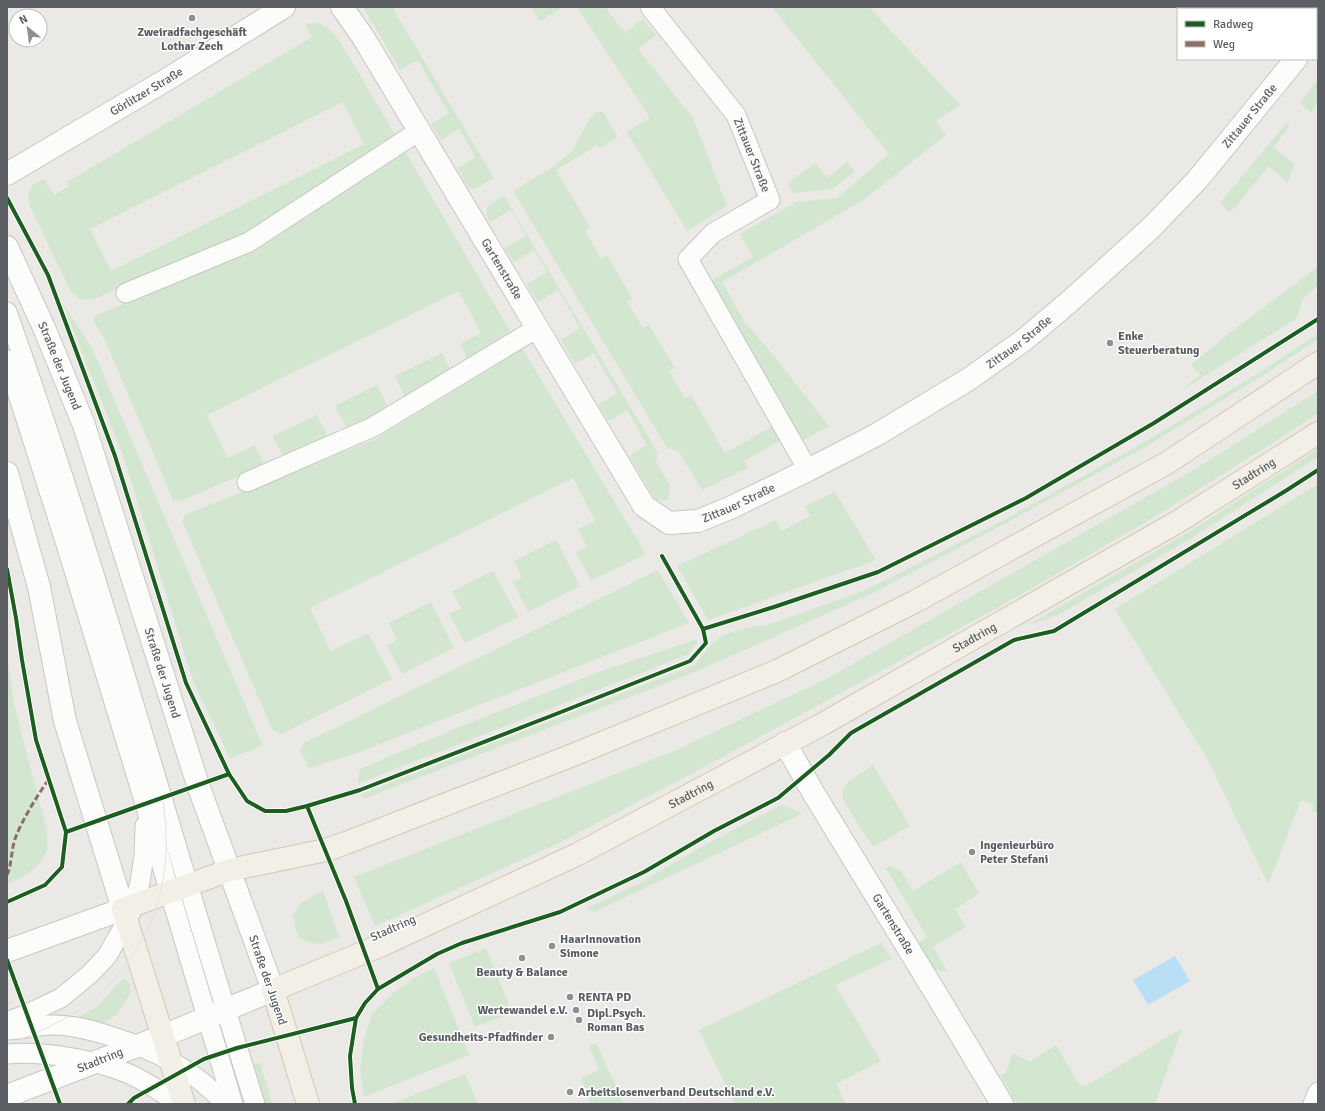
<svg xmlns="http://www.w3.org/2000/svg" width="1325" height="1111" font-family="Signika,sans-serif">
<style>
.green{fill:#d3e6d0;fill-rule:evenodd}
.water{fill:#b8dff6}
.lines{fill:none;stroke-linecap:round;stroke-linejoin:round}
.service-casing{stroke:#c6c6c6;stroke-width:21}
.minor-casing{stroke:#c6c6c6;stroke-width:24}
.secondary-casing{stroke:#c7c7c7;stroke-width:24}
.primary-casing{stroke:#d2c8b4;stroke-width:24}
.service{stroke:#fcfcfb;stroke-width:19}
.minor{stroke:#fcfcfb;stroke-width:22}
.secondary{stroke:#fcfcfb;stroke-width:22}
.primary{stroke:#f2efe7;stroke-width:22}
.tram{stroke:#e2e1e2;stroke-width:1}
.quiet{stroke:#8d6e63;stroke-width:3;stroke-dasharray:6 3;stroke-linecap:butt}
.cycleway-casing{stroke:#fff;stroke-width:6}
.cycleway{stroke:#1b5e20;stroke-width:4}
.poi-dot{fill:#8d8f90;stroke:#fff;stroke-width:1.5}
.labels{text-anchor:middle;stroke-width:3;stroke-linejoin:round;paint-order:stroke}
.poi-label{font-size:12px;font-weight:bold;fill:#5b5f63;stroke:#fff;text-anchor:start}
.street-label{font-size:12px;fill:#5b5f63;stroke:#fff}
</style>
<rect width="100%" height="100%" fill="#eae9e5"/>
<g class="green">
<path d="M363,7H392L494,178L475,189L469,188L458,168L476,157L459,129L441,140L431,124L449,113L418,60L400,70Z"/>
<path d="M531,7H563L540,21Z"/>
<path d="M577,7H605L625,33L643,19L656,35L638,49L693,118L727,206L687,231L627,132L650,118Z"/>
<path d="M772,7H869L960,105L936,121L946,135L862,201L722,282L745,322L774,356L829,426L803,440L710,281L753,257L740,234L796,202L837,198L889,154Z"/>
<path d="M319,23L332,31L342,45L396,136L245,234L94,299L81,300L70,290L29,204C27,187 31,186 44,179L54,195L69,186L67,182L312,37L305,24ZM343,102L364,144L111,271L90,229Z"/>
<path d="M1318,79V102L1311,112L1300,103Z"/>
<path d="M595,112H603L618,137L600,148L598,145L556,170L590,227L585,231L601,259L607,255L632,298L627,301L643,328L649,325L675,368L669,371L685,398L691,395L725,453L773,426L781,440L744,461L748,468L702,490L678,451L667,448L513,191L553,167L573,150L586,125Z"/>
<path d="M1288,121L1289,127L1273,147L1294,164L1288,183L1269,166L1230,213L1220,203Z"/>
<path d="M405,151L510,331L467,358L460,344L481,333L459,291L207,415L228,458L255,445L264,465L181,501L173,500L106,342L93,320L97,315L253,250Z"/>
<path d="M847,162L855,171L833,189L792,193L788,183L815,163L827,178Z"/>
<path d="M504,196L658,453L656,462L670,486L668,500H656L629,456L647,445L627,410L609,421L598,405L617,393L594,353L575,364L561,340L580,328L558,290L538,302L527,284L547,272L534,250L514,262L505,248L526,236L511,210L490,222L486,213L487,206Z"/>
<path d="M1318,267V285L1302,300L1297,318L1182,390L1200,375L1191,365L1232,331Z"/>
<path d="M63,304L92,348L263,746L230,758L193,681L123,455Z"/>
<path d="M1318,334V339L1262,376L1145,447L1006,523L871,594L695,672L363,799L361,794L695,665C701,658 706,650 713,643C726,630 749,627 768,625L868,589L1004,520L1143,443L1260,372Z"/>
<path d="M522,348L646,554L591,581L576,552L587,547L578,529L595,521L573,478L310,608L331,651L368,633L392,679L281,734L272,729L182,520L187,514L376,439Z"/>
<path d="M442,353L450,369L405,397L395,376Z"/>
<path d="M377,385L388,407L370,419L347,428L335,406Z"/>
<path d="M1318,391V413L1279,439L1156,516L1015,598L708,765L557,844L375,926L354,877L674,751L828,678L1197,468Z"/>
<path d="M317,415L328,437L283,456L273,436Z"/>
<path d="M1318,449V457L1190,539L1058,615L1026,626L1187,533Z"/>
<path d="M1318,484V813L1312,810L1314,805L1301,800L1268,884L1209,762L1115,609Z"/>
<path d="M835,492L876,560L708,620L677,566L776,520L782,531L810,516L805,506Z"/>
<path d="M556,540L580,586L528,612L513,582L522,578L514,561Z"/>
<path d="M658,570L689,623L357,753L309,768L300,751L304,743Z"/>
<path d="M493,571L518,617L465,643L449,614L461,608L452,591Z"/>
<path d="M431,602L454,648L402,674L387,646L397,640L389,623Z"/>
<path d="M697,639V643L687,655L357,784L360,769L464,725L596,673Z"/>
<path d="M7,652L14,705L47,831C47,837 48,845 47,850C41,867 23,878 7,884Z"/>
<path d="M873,765L910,826L873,847L843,800V789L849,781Z"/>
<path d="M781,805L796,810L802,814L594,912L587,908L640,883L703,846Z"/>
<path d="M961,862L979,894L955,909L966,927L933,947L948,972L935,970L919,943L927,937L886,868L890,866L901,871L913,891Z"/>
<path d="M323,890L339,937L322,944L312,943L301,939L296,931L293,915L301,903Z"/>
<path d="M881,943L892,959L835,985L881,1061L836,1084L846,1104H735L699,1030Z"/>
<path d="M486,948L512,1013L475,1027L449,963Z"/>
<path d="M434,968L469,1055L364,1097L360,1069L364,1040L372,1014L391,995L414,978Z"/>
<path d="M123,978L130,984L131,993L116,1015L102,1024L79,1017L99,1005Z"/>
<path d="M1182,1028L1155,1104H1017L1001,1076L1006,1073L1013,1053L1030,1062L1056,1045L1079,1084L1086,1086Z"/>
<path d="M596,1043L624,1104H591L581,1078L599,1070L589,1046Z"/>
<path d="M260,1063L272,1104H257L247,1067Z"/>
<path d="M465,1074L478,1104H392Z"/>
</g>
<path class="water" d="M1175,956L1190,981L1148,1005L1133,980Z"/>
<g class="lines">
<g class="service-casing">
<g id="service">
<path id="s1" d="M650,7L736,115L770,200L713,233L688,259L808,470"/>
<path d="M126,293L249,242L419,131"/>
<path d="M7,312C100,573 172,840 255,1104"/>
<path d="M7,360L65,541L145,804L164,873L233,1104"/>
<path d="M247,482L373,427L537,328"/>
<path d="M7,1022L27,1014L61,998L90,974L107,956L127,921L134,904L140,882L144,856L145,826"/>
<path d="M7,1030C21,1029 36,1026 50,1025C70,1024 91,1030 110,1036C153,1049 194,1069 225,1104"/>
<path d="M7,1054C43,1051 93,1059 127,1073C146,1081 163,1093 179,1104"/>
<path d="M1313,1104L1318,1092"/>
</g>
</g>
<g class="minor-casing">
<g id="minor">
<path id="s2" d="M342,7L363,37L644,506L669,523L698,521L732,507L808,470L876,435L969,379L1024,340L1069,302L1151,228L1198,179L1296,59"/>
<path d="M1316,32L1318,30"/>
<path id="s3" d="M7,174L166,80L284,7"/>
<path id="s4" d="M785,743L814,794L938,997L1002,1104"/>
</g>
</g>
<g class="secondary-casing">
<g id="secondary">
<path id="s5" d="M7,247L45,330L84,425L198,785L273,990L163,1036L7,1096"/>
<path d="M7,473L39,587L65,721L123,909L7,951"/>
</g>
</g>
<g class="primary-casing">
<g id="primary">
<path d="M184,1104L123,909L230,870L326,850L346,843L573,755L777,671L916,601L1167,463L1318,363"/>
<path id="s6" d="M308,1104L273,990L382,945L576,855L821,725L1179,521L1318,433"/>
</g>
</g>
<use href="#service" class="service"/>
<use href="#minor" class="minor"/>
<use href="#secondary" class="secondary"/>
<use href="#primary" class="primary"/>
<path class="tram" d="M7,1045C36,1033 68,1020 93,1000C107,989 119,974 129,960C136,949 144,938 149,926C161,902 168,861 166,834C166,822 164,810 163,798"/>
<path class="quiet" d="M7,875C12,864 11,851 15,839C22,820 37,796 49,779"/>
<g class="cycleway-casing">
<g id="cycleway">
<path d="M7,198L48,275L115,456L186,683L229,774L247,801L265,811H286L307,806L360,790L556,714L690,661L706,643L703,629L662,556"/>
<path d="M7,569L16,618L22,660L36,740L66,832L62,867L45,885L7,902"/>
<path d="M703,629L774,607L878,572L1026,498L1154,423L1318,319"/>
<path d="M307,806L346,901L378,989"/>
<path d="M66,832L229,774"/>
<path d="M7,960L60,1104"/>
<path d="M128,1104L134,1098L204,1059L237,1048L356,1018"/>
<path d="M355,1104L352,1088L350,1056L356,1018L365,1003L378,989L437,954L462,943L560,912L644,872L714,831L778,798L829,755L851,733L1014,640L1054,631L1287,490L1318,470"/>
</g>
</g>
<use href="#cycleway" class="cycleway"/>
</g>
<g class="poi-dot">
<circle cx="192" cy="18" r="4"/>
<circle cx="1110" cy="343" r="4"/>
<circle cx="972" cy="852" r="4"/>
<circle cx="552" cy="946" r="4"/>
<circle cx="522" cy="958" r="4"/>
<circle cx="570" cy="997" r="4"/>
<circle cx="576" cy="1010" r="4"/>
<circle cx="579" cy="1020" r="4"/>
<circle cx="551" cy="1037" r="4"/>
<circle cx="570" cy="1092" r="4"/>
</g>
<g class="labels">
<g class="poi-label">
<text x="192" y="36" text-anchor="middle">Zweiradfachgeschäft<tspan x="192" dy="14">Lothar Zech</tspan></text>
<text x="1118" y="340">Enke<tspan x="1118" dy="14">Steuerberatung</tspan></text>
<text x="980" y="849">Ingenieurbüro<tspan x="980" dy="14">Peter Stefani</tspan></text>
<text x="560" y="943">HaarInnovation<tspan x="560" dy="14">Simone</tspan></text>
<text x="522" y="976" text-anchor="middle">Beauty &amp; Balance</text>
<text x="578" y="1001">RENTA PD</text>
<text x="568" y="1014" text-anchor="end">Wertewandel e.V.</text>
<text x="587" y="1017">Dipl.Psych.<tspan x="587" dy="14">Roman Bas</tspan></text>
<text x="543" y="1041" text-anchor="end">Gesundheits-Pfadfinder</text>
<text x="578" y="1096">Arbeitslosenverband Deutschland e.V.</text>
</g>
<g class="street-label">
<text dy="4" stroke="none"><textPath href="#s3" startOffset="162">Görlitzer Straße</textPath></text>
<text dy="4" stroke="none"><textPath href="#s2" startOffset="1335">Zittauer Straße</textPath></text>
<text dy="4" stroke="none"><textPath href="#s1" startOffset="181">Zittauer Straße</textPath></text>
<text dy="4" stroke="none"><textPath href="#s2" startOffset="307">Gartenstraße</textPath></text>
<text dy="4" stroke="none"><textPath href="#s2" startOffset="1011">Zittauer Straße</textPath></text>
<text dy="4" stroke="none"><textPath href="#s5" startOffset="130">Straße der Jugend</textPath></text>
<text dy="4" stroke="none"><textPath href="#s6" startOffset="1229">Stadtring</textPath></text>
<text dy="4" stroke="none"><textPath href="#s2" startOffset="687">Zittauer Straße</textPath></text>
<text dy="4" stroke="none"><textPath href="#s6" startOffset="905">Stadtring</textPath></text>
<text dy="4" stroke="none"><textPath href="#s5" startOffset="454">Straße der Jugend</textPath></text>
<text dy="4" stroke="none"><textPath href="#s6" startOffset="581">Stadtring</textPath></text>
<text dy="4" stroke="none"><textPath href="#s4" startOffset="211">Gartenstraße</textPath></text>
<text transform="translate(393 928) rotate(-24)" y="4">Stadtring</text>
<text transform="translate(268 980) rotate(71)" y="4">Straße der Jugend</text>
<text transform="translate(100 1060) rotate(-22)" y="4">Stadtring</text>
</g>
</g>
<rect width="1325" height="1111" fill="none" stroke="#5b5f63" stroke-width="16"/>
<rect x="1177" y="8" width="140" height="52" fill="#ffffff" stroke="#bdbfc1"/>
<rect x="1185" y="21" width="20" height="6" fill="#1b5e20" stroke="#bdbfc1"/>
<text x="1213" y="28" font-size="12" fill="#5b5f63">Radweg</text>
<rect x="1185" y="41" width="20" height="6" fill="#8d6e63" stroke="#bdbfc1"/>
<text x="1213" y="48" font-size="12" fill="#5b5f63">Weg</text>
<g transform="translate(28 28) rotate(331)"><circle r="19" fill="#ffffff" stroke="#bdbfc1"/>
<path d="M0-3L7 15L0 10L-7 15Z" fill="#8d8f90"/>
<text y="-6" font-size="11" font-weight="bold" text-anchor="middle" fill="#5b5f63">N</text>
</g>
</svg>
